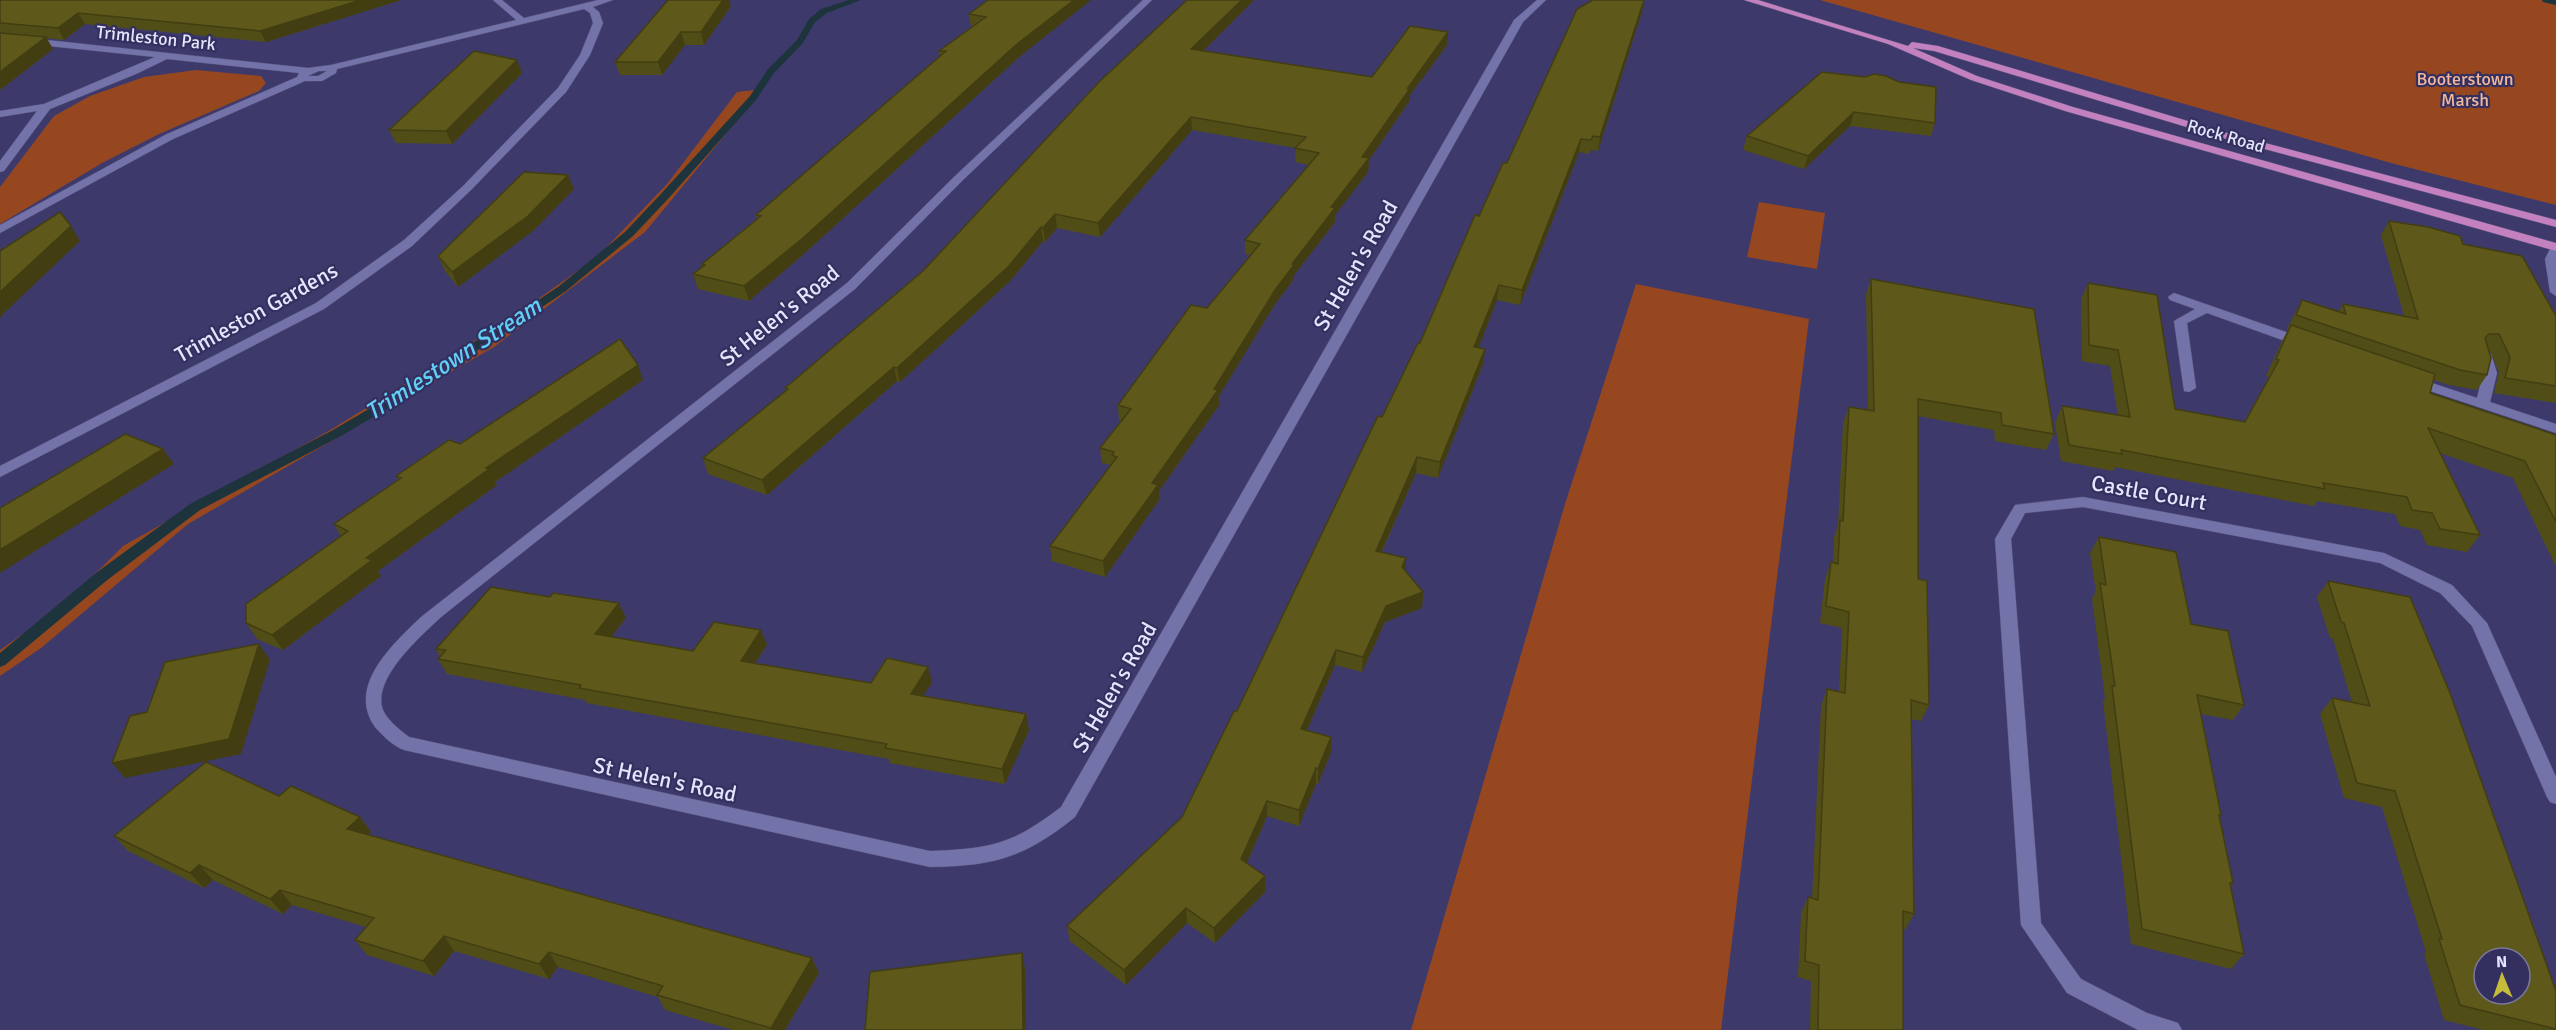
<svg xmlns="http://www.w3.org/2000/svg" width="2556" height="1030" font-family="Signika,sans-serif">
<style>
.green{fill:#964720}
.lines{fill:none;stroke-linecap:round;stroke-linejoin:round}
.stream{fill:#1d343c;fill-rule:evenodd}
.minor-casing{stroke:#57537c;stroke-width:1}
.major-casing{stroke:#57537c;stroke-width:1}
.minor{fill:#7473a9;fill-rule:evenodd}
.major{fill:#c481bf;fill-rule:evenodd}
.wall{fill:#514d16}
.shaded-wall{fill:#423e12}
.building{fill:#5e591a;stroke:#423e12;stroke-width:1.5;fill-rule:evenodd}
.labels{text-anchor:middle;stroke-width:4.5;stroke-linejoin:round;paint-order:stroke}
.far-street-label{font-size:18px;fill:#e4e5fd;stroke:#332f5f}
.far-park-label{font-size:18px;fill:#f1b79d;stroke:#332f5f}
.street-label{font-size:22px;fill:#e4e5fd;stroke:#332f5f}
.water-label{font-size:24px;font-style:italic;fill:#61cff6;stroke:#332f5f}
</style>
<rect width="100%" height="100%" fill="#3d3a6b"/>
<g class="green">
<path d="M1820,0H2556V205L2391,163Z"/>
<path d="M196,70L261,76L266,83L259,91L159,134L102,163L0,224V187L54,116L90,96L144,77Z"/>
<path d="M763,89L645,232L494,347L188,524L41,648L0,676V650L63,606L123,546L332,429L510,319L597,257L667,184L737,92Z"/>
<path d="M1759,202L1825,213L1817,269L1747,257Z"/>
<path d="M1636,284L1809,319L1721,1030H1411L1565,504Z"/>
</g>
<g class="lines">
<g class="stream">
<path d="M849,0H861L827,13L815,22L803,43L774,73L756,100L667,200L633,236L566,291L411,395L341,436L200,510L106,581L5,665L0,667V653L96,573L190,504L333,430L403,389L558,287L625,232L659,196L750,96L768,69L797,40L809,19L821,9Z"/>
<path d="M2542,0H2556V5L2543,2Z"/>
</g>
<g class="minor-casing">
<g id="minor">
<path d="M493,0H502L524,18L598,0H613L593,7L599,12L603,23L590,55L566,92L471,190L412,246L324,309L0,477V466L316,303L404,240L463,186L558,88L580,55L593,23L590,13L584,9L337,69L336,73L322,81H305L173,139L0,233V225L165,135L297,77L299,73L167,59L136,74L50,109L4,171L0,172V161L37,111L0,117V111L44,104L155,57L0,41V35L308,68L331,65L516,20ZM319,71H327L318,76H308Z"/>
<path d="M1143,0H1152L963,180L855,289L441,617C421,636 371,679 383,710C388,721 400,730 409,737L930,851C991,849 1013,844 1061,807L1514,20L1537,0H1546L1523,22L1075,817C1024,858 994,866 930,867L404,750C393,746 383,736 375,727C346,686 393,644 421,617L847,283L955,176Z"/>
<path d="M2556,244V296L2550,292L2545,259L2552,245Z"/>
<path d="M2174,293L2309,340L2310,343L2304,347L2299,346L2207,313L2187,323L2196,388L2189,392L2184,391L2174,321L2195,309L2170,300L2168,297Z"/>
<path d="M2484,350L2491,354L2497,373L2490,402L2556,424V433L2409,384L2407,381L2414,377L2477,398L2483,373L2477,354Z"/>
<path d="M2083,497L2384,553L2452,585L2487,623L2556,777V804L2550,802L2547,797L2472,626L2440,593L2380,563L2083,507L2025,513L2011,539L2041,923L2081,979L2147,1013L2178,1023L2182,1030H2138L2067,993L2021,925L1995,539L2015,505Z"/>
</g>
</g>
<g class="major-casing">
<path id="major" d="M1744,0H1758L1908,46L1912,42L1938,46L2231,134L2556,220V227L2223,138L1934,51L1913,48L1977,76L2073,107L2556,243V251L2065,111L1971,80L1888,44Z"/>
</g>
<use href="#minor" class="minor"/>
<use href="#major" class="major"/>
</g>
<g class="wall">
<path d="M0,0H401L266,42L85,24L64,40L46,38L53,49L0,90Z"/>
<path d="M1187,0H1254L1203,51L1372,77L1447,45L1410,95V100L1369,160L1368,172L1335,215V222L1294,275V279L1275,304L1219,396V405L1159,491V500L1105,577L1052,561L1050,546L1111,465L1102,463L1100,448L1121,421L1119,420L1118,405L1207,308L1251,255L1245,254V240L1309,165L1295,162L1296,148L1192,130L1100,237L1057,228L1045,242L1043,241L1010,281L900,382L897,381L767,495L708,474L703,458L786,390L785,388L923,271Z"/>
<path d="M1644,0L1642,11L1598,151L1591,150L1589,154L1579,152L1520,305L1497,300L1478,348L1485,349L1483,364L1438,478L1416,473L1382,552L1406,558L1405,570L1423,592L1422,608L1385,622L1362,672L1335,665L1307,730L1331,737V752L1318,784H1316L1299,826L1267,816L1247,863L1265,892L1215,943L1187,923L1126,985L1070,941L1067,926L1182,817L1237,711L1382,417L1420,343L1479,216L1507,163Z"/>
<path d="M1087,3L1019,57L806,252L749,301L698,289L693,274L702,267V264L757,219L756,215L940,57L939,51L973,26H971L969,14Z"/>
<path d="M731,6L704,45H685L662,75H620L615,62Z"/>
<path d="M517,60L522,73L452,144L396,143L389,130Z"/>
<path d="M1822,72L1935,123L1931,136L1850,126L1804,169L1743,150L1747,136Z"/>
<path d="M574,189L534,230L458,287L445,271L438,256Z"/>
<path d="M2389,221L2463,244L2556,316V403L2494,393L2499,372L2489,349L2487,375L2477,390L2449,385L2434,380L2430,393L2556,435V567L2513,478L2440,453L2480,535L2467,552L2427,545L2420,530L2400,526L2395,514L2317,501L2314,506L2115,467L2113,471L2061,461L2055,423L2062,406L2118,415L2110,366L2082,361L2081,299L2088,283L2175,409L2244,422L2269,377L2266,376L2282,341L2288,330L2287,329L2294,315L2302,300L2339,311L2343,304L2404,316L2381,235Z"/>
<path d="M1871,279L2054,434L2046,450L1995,441L1994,430L1918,416V579L1929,705L1921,721L1911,719L1914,914L1905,930L1903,929V1030H1810L1811,981L1798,977L1801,913L1808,897L1812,898L1821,706L1827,689L1839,692L1842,628L1820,623L1825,579L1831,562L1833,563L1834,537L1838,526L1843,423L1849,407L1868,410L1866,294Z"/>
<path d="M643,380L495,482L497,485L378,571L381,576L283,650L257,639L246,623L341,536L334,524L399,480L396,476L460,444Z"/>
<path d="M2099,537L2191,624L2244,705L2233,720L2201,714L2221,815L2219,818L2233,883L2230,887L2244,954L2231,969L2131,944L2103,701L2105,698L2092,599L2096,591L2090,553Z"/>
<path d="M2328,581L2556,991V1030H2484L2444,1020L2424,954L2426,952L2382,807L2344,798L2320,714L2332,698L2352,702L2333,639L2330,638L2317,597Z"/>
<path d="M626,618L611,637L693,651L761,630L767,645L755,663L871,683L932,682L923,696L1026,714L1029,730L1005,784L890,763L889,759L587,703L585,700L447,674L438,659L440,657L436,649Z"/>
<path d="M279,796L360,817L371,832L368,835L812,958L819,973L785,1030H733L665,1010L658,997L558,967L549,979L454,951L434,976L367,955L355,940L366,927L292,905L283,914L213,880L204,888L128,851L114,836Z"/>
</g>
<g class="shaded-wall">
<path d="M361,0H401L266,42L260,31Z"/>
<path d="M723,0H729L731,6L704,45L701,32Z"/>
<path d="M1074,0H1091L1019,57L806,252L749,301L744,286L1017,44Z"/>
<path d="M1242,0H1254L1192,62L1191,49Z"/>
<path d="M1644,0L1642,11L1598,151L1600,137Z"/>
<path d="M78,13L85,24L64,40L58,28Z"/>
<path d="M681,32L685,45L662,75L658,62Z"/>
<path d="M1448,32L1447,45L1410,95V100L1369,160L1368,172L1335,215V222L1294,275V279L1275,304L1219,396V405L1159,491V500L1105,577L1103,561L1152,483L1214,389L1292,264L1331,207L1407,89Z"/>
<path d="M46,37L53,49L0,90V72Z"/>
<path d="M517,60L522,73L452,144L446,131Z"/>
<path d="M1854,112L1850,126L1804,169L1808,156Z"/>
<path d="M1191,117L1192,130L1100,237L1098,223Z"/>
<path d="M1581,139L1579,152L1520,305L1522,290Z"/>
<path d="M568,175L574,189L534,230L458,287L452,272Z"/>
<path d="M1055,214L1057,228L1045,242L1043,228Z"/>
<path d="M71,226L80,241L3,314L0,318V292Z"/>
<path d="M1041,227L1043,241L1010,281L900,382L897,368Z"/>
<path d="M1499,285L1497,300L1473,362L1474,347Z"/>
<path d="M1485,349L1483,364L1438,478L1440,462Z"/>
<path d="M638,365L643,380L495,482L497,485L378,571L381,576L283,650L272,635L366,558L486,468Z"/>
<path d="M894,367L897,381L767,495L762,480Z"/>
<path d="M163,449L174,464L0,573V550Z"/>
<path d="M1417,457L1416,473L1375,566L1376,551Z"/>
<path d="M1406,558L1405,573L1402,567Z"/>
<path d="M1423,592L1422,608L1385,622L1362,672L1363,657L1386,606Z"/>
<path d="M619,603L626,618L602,649L595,634Z"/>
<path d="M761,630L767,645L746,676L741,661Z"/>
<path d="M259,644L270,660L241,754L125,778L112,763Z"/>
<path d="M1336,650L1335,665L1301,744V729Z"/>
<path d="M928,667L932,682L915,709L911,694Z"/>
<path d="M1026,714L1029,730L1005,784L1002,769Z"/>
<path d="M1331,737V752L1318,784V769Z"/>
<path d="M1316,768V784L1299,826V810Z"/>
<path d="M1267,801V816L1242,874L1241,859Z"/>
<path d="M360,817L371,832L358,844L347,829Z"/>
<path d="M199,865L213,880L204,888L190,873Z"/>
<path d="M1265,876V892L1215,943L1214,928Z"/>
<path d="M280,890L292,905L283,914L270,899Z"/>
<path d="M1186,908L1187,923L1126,985L1124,970Z"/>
<path d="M444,936L454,951L434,976L423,961Z"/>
<path d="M549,952L558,967L549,979L539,964Z"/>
<path d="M1022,953L1025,968L1026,1030H1023Z"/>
<path d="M812,958L819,973L785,1030H771V1028Z"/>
</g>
<g class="building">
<path d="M0,0H361L260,31L78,13L58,28L0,23Z"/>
<path d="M668,0H723L701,32H681L658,62H615Z"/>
<path d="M988,0H1074L1017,44L803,238L744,286L693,274L705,265L702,264L761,216L756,215L946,51H939L986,17L969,14Z"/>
<path d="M1187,0H1242L1191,49L1372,77L1410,26L1448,32L1407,89L1411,87L1362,157L1369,158L1331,207L1335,208L1292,264L1294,265L1275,290L1214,389L1218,390L1152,483L1158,485L1103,561L1050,546L1117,457L1112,455L1114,452L1100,448L1131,409L1118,405L1191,305L1207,308L1260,244L1245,240L1319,153L1295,148L1306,137L1191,117L1098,223L1055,214L1043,228L1041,227L1008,267L897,368L894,367L762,480L703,458L788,389L785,388L923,271L1099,82Z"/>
<path d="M1593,0H1644L1600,137L1593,136L1591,140L1581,139L1522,290L1499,285L1474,347L1485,349L1440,462L1417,457L1376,551L1406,558L1402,567L1423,592L1386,606L1363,657L1336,650L1301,729L1331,737L1318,769L1316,768L1299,810L1267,801L1241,859L1265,876L1214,928L1186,908L1124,970L1067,926L1182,817L1234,711H1237L1378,416L1382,417L1418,343H1420L1475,215L1479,216L1503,163H1507L1577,9Z"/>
<path d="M0,33L46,37L0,72Z"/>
<path d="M474,51L517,60L446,131L389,130Z"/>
<path d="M1822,72L1865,77L1874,74L1886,76L1899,82L1936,87L1935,123L1854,112L1808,156L1747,136Z"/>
<path d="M524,172L568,175L528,216L452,272L438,256Z"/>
<path d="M60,212L71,226L0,292V251Z"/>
<path d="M2389,221L2428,227L2460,236L2463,244L2522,256L2556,316V386L2505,378L2510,357L2499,334H2489L2485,338L2491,358L2487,375L2460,370L2296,315L2302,300L2346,314L2343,304L2418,319Z"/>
<path d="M1871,279L2034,309L2054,434L2002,425L2001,413L1918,399V579L1927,581L1929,705L1911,700L1914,914L1903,911V1030H1818L1819,965L1805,961L1808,897L1818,900L1827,689L1845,693L1849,612L1826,606L1831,562L1838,564L1840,520L1843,521L1849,407L1874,411Z"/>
<path d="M2088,283L2157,295L2175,409L2245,422L2279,360L2276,359L2291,325L2435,374L2430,393L2556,435V522L2525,461L2428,428L2480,535L2440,529L2432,513L2412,510L2407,497L2323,483L2325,489L2121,450L2122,454L2069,445L2062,406L2130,417L2118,350L2089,345Z"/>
<path d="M620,339L638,365L486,468L489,469L366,558L372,560L272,635L246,623V604L348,531L334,524L401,478L396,476L449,440L460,444Z"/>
<path d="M125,434L163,449L0,550V508Z"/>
<path d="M2099,537L2176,552L2191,624L2228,631L2244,705L2197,695L2221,815H2219L2233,883H2230L2244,954L2142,929L2112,686H2115L2100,583L2106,585Z"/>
<path d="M2328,581L2410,597L2450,693L2556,991V1029L2460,1005L2439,939H2442L2395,791L2357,783L2332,698L2370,706L2344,623L2341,622ZM2484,958H2520V994H2484Z"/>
<path d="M491,587L550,597L553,593L619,603L595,634L693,651L714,622L761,630L741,661L871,683L887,658L928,667L911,694L1026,714L1002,769L885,748L887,744L579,688L581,685L438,659L446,650L436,649Z"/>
<path d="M259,644L229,739L112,763L130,716L147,712L165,662Z"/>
<path d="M206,762L279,796L291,786L360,817L347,829L812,958L771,1028L657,995L663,986L549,952L539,964L444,936L423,961L355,940L374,918L280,890L270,899L199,865L190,873L114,836Z"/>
<path d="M1022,953L1023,1030H865L870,972Z"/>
</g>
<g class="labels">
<g class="far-street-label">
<text transform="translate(156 38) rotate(6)" y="6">Trimleston Park</text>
<text transform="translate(2226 136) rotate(16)" y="6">Rock Road</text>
</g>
<g class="far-park-label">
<text x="2465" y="85">Booterstown<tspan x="2465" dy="21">Marsh</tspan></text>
</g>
<g class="street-label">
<text transform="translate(1355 265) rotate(-60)" y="8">St Helen's Road</text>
<text transform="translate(256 312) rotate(-29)" y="8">Trimleston Gardens</text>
<text transform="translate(779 315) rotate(-39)" y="8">St Helen's Road</text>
<text transform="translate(2149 492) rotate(10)" y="8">Castle Court</text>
<text transform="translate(1114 687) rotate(-60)" y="8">St Helen's Road</text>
<text transform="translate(665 779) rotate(12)" y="8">St Helen's Road</text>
</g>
<g class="water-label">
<text transform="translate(453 359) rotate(-33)" y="8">Trimlestown Stream</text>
</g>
</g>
<g transform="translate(2502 976) rotate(358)"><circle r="28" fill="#332f5f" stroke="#7a789e" stroke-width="1.5"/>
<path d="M0-4.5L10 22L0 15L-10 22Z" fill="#c6bc3c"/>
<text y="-9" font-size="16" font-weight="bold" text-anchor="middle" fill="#e4e5fd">N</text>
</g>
</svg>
